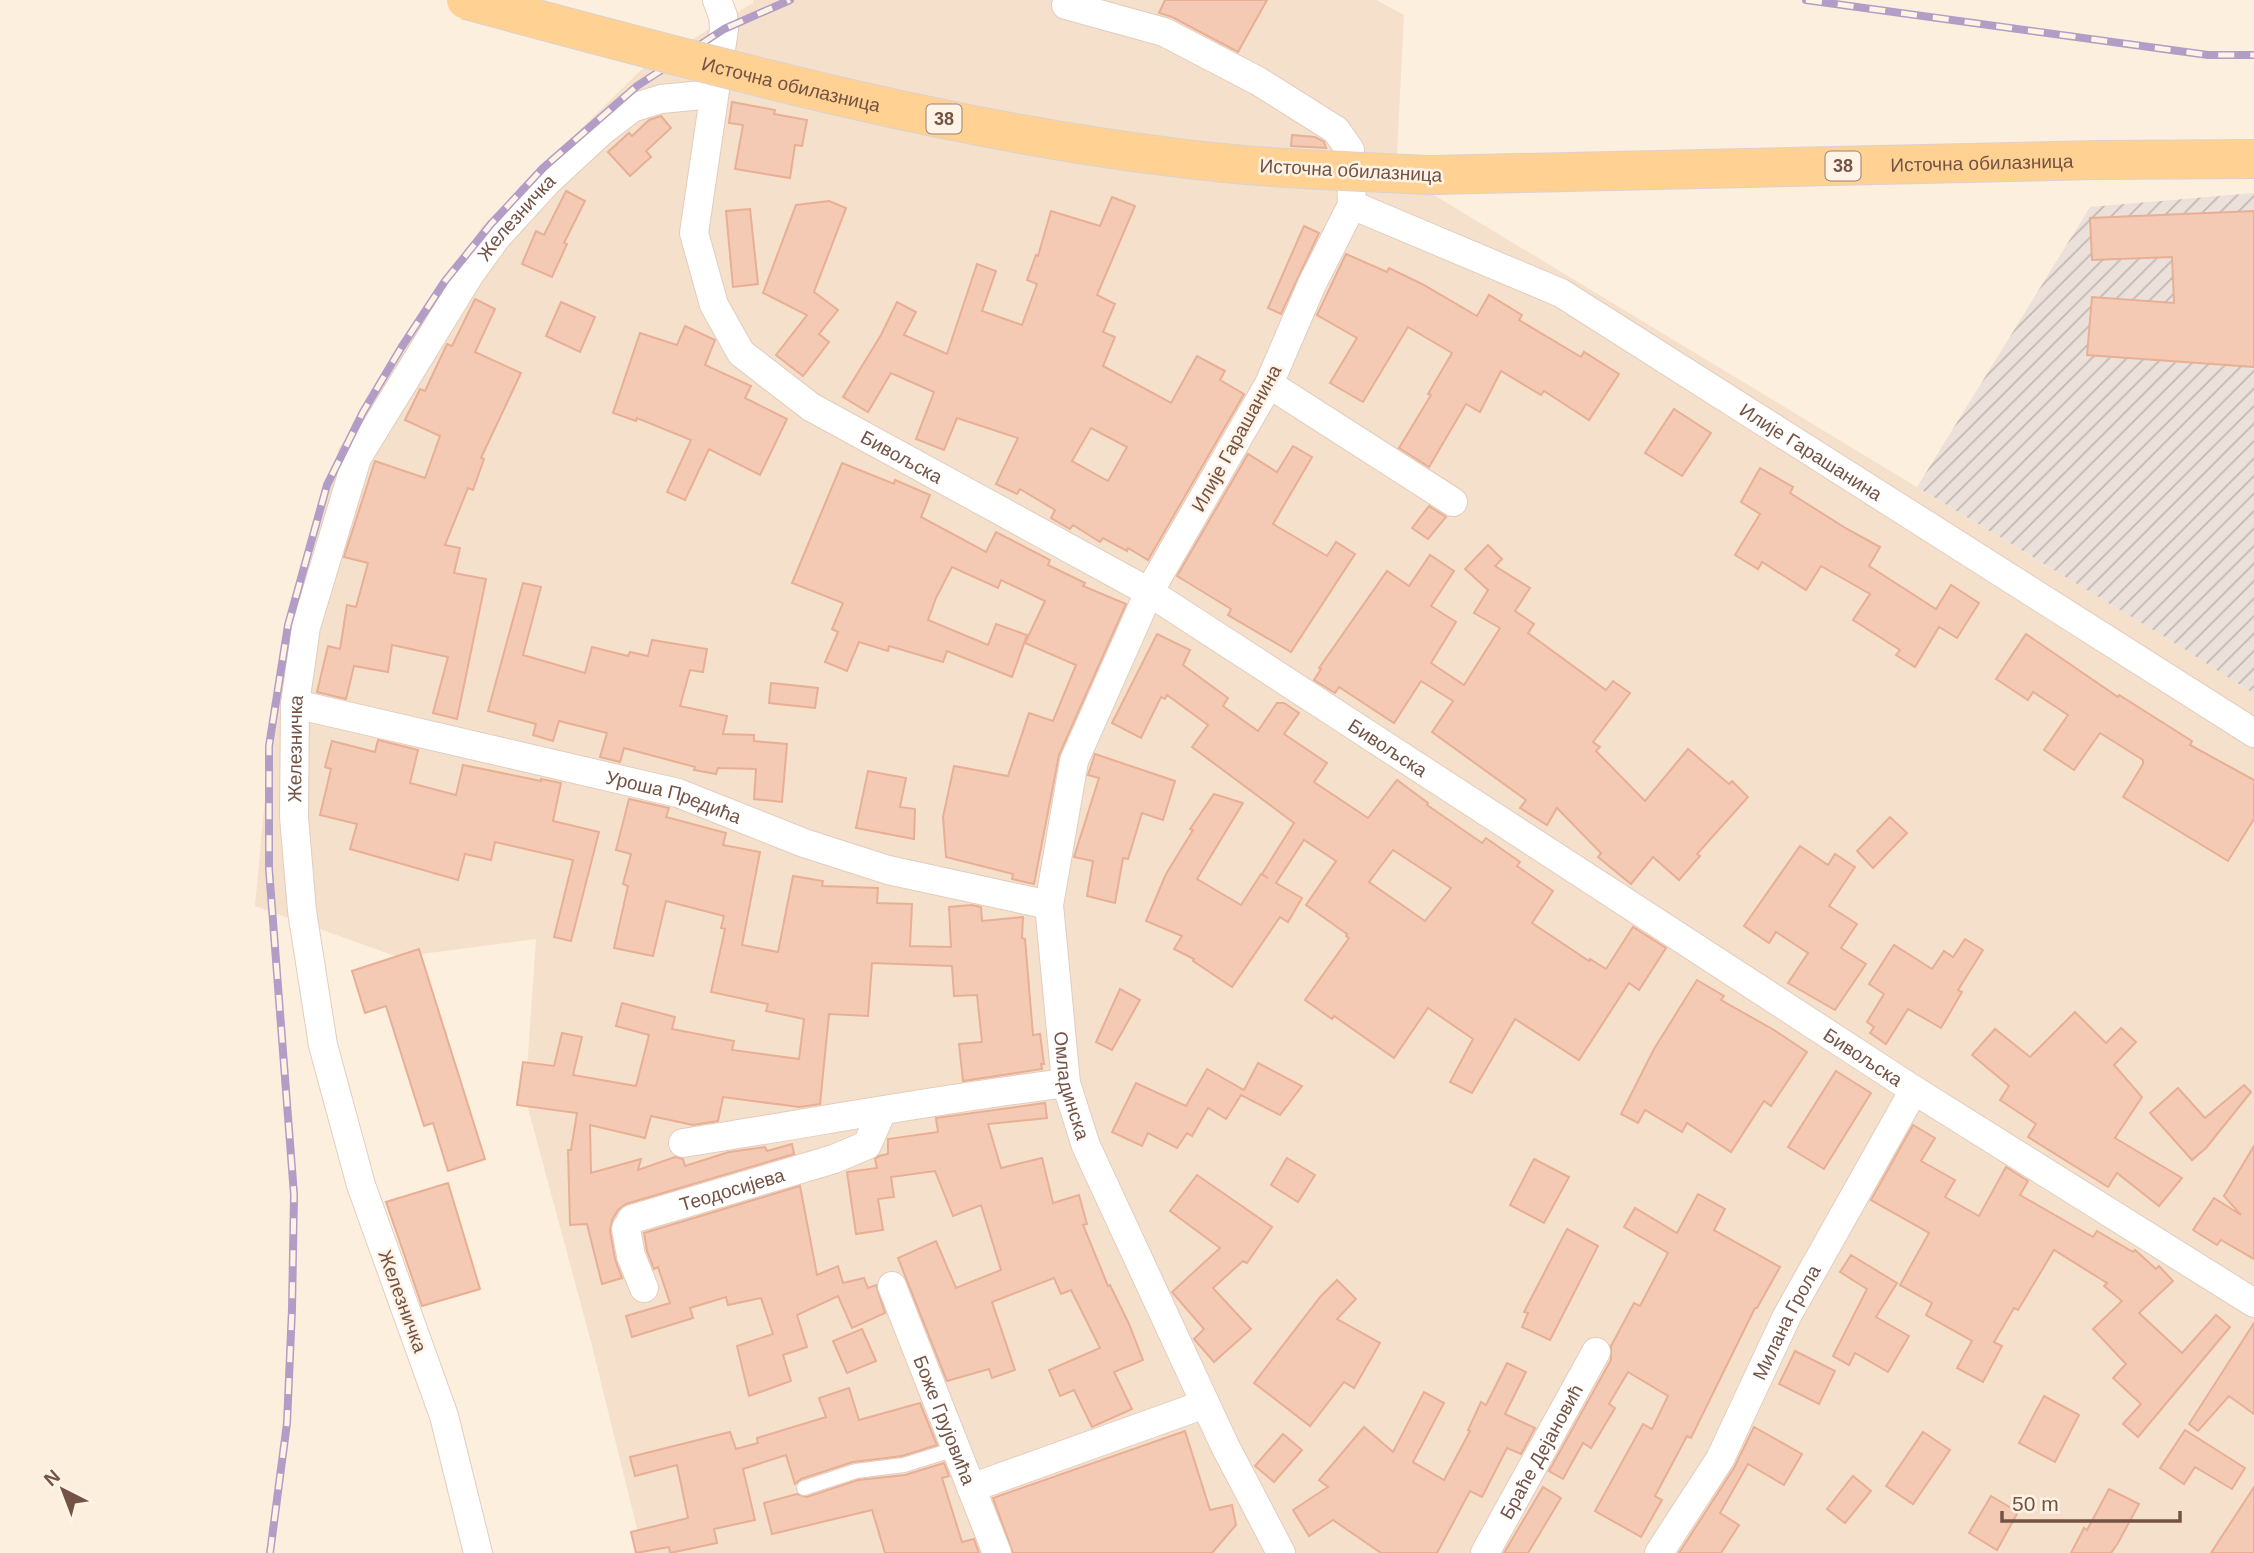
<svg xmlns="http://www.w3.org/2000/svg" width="2254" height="1553" font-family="Arial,sans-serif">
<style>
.residential{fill:#f5e0cc}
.industrial{fill:url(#industrial-furrows)}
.building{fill:#f4cab4;stroke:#e8af94;stroke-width:2;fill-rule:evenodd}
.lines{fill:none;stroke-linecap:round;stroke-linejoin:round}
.lane-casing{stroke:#e3ccbd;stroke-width:16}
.street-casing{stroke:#e3ccbd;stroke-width:30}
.primary-casing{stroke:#dbd2cf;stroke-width:40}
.lane{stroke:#fff;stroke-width:14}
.street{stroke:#fff;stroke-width:28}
.primary{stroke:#ffd193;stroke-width:38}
.rail-casing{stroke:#b19dc6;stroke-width:8}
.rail{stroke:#fff3e5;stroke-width:5;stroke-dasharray:16;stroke-linecap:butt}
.primary-bridge-casing{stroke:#dbd2cf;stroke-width:40;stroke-linecap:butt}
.primary-bridge{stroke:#ffd193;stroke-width:38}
.labels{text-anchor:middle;stroke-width:5;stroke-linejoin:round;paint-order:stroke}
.shield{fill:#fff3e5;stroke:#9e8375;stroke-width:2}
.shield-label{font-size:18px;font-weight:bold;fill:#745345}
.street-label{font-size:19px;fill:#745345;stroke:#fff3e5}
</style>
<defs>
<pattern id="industrial-furrows" width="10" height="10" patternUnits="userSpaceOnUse" patternTransform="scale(1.75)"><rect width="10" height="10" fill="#ebe1da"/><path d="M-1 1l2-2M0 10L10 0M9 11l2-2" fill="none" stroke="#c3b9b3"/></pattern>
</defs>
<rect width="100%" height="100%" fill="#fdefde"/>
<path class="residential" d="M753,0H1376L1404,15L1396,172L2173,642L2254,694V1553H643L591,1342L525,1097L536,939L398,957L255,906L273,712L338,450L483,225L641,70L753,3Z"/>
<path class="industrial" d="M2254,193V694L2173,642L1917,487L2090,207Z"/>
<g class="building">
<path d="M1165,0H1267L1238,52L1172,17L1159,13Z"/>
<path d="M732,102L775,110L774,114L807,120L802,146L795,145L790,178L735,169L743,125L729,123Z"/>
<path d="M661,116L671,128L646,151L651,157L630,176L608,152L629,133L632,136L649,120Z"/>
<path d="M1292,135L1315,137L1324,142L1326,148L1291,146Z"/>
<path d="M566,191L585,201L564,243L567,244L552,277L522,264L536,231L544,235Z"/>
<path d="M1112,197L1135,206L1097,295L1115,304L1103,332L1115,337L1103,366L1171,403L1197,356L1225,371L1220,380L1244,394L1148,560L1128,548L1127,551L1103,538L1100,542L1073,525L1070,529L1051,518L1055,510L1020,489L1017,494L996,484L1018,438L957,418L944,450L916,439L934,392L891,373L868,412L843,397L881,335L897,302L916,312L904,335L947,354L977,264L996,271L982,311L1022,325L1037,284L1027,280L1036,255L1038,256L1051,211L1100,226ZM1091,428L1127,447L1108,481L1072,461Z"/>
<path d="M829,201L846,208L814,292L838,310L819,334L829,342L803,376L776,355L807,315L763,293L796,205Z"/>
<path d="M750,209L758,284L733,287L726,211Z"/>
<path d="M2254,211V367L2087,355L2092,297L2174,303L2172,257L2092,260L2090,218Z"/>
<path d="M1304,226L1319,233L1281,314L1268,308Z"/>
<path d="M1346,254L1387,272L1389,268L1422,284L1477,316L1489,295L1522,315L1519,320L1581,357L1584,352L1619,374L1589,420L1544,391L1541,395L1501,371L1480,412L1466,404L1429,467L1399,448L1431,395L1428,394L1452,353L1408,327L1363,402L1330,383L1357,338L1317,315Z"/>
<path d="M475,299L495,309L475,352L521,373L481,458L484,459L473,490L468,488L445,545L460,548L454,573L486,579L457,719L433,713L448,657L392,645L388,672L354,666L346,699L317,692L328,646L340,649L347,605L356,607L368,563L344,557L375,461L425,478L440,436L405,420L420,389L425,391L447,344L452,346Z"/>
<path d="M561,302L595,317L580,352L546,336Z"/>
<path d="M685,326L715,340L705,365L751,386L745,398L787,419L760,475L709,449L685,500L667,492L691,440L637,418L636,421L613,413L640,333L677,345Z"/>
<path d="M1674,409L1711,433L1682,476L1645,453Z"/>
<path d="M1293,446L1312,457L1273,524L1327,556L1336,542L1355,554L1291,652L1228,615L1231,609L1177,576L1248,454L1277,472Z"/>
<path d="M842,463L894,484L895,480L930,495L921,517L986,552L996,532L1050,560L1048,565L1085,583L1083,586L1126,604L1059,755L1034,884L1012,879L1013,874L946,857L943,817L954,766L1008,776L1029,713L1053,721L1076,665L1025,643L1045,601L1001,580L998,588L952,567L936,598L928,620L988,645L996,624L1027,635L1012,677L947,651L943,662L889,646L888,651L859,642L847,671L825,662L838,632L832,629L843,603L792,583Z"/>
<path d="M1760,468L1793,487L1790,493L1847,529L1880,547L1869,566L1936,609L1951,585L1979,603L1957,638L1939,627L1915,667L1896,655L1900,650L1853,620L1870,594L1821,566L1806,590L1762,562L1758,569L1735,555L1760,514L1741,502Z"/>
<path d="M1429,506L1446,517L1428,539L1412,528Z"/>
<path d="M1488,545L1502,559L1495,566L1530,588L1515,611L1534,624L1528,633L1606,690L1613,681L1630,693L1593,742L1600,747L1596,751L1645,801L1688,749L1729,784L1732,781L1748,797L1697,854L1700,856L1679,880L1653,857L1631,884L1598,857L1601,853L1557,808L1547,825L1520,808L1526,800L1432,732L1453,701L1421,681L1394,723L1339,687L1335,693L1314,680L1321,669L1319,668L1387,571L1409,586L1430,555L1454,571L1431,606L1456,622L1431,663L1464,685L1500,628L1474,613L1488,590L1465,569Z"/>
<path d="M523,583L541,587L523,655L585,673L592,647L628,656L630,652L648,656L652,640L707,649L703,672L690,670L680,706L727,716L723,734L754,735V741L787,744L782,802L754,799L756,769L718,768L716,774L694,770L695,767L624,748L620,762L600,757L607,733L559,721L553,741L533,735L536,724L488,711Z"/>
<path d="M1157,634L1190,650L1183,665L1228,698L1223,706L1258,731L1277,703H1284L1299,713L1284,734L1327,763L1314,782L1368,818L1397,780L1428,803L1427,805L1482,843L1486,838L1520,862L1517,866L1553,891L1532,923L1589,961L1590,959L1606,969L1633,927L1666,948L1639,990L1629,983L1579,1060L1515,1019L1472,1093L1450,1082L1473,1039L1428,1008L1394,1058L1334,1016L1332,1019L1305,1000L1349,938L1346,936L1347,934L1306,905L1336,861L1304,840L1276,883L1302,898L1288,922L1280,917L1232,987L1193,961L1194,959L1174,949L1182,936L1146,921L1166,874L1193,830L1190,829L1214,794L1243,803L1197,879L1241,905L1261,874L1268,878L1262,874L1294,823L1192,747L1208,725L1167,695L1165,699L1161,697L1141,738L1112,723ZM1393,850L1451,888L1425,921L1369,882Z"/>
<path d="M2026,634L2118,697L2119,695L2192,741L2190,745L2254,780V819L2228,861L2123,797L2143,764V760L2100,733L2074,770L2044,750L2068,715L2033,692L2028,700L1996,679Z"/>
<path d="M771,683L818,688L815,708L769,703Z"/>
<path d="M378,740L418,750L410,783L456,795L463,765L541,781V779L561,783L553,821L599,832L571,941L554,937L573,860L495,842L491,860L465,854L458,880L350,849L357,824L320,815L331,769L325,767L332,741L375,752Z"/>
<path d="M1095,754L1175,781L1163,820L1142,813L1128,859L1123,858L1115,903L1087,896L1093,861L1074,857L1099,778L1088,775Z"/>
<path d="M868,771L906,778L900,807L915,809L914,839L856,828Z"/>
<path d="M629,799L669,808L666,817L726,833L723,845L760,852L742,945L778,952L793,876L823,881L822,886L878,888L877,903L912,904L910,946L951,947L949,907L972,905L981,907L982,921L1023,917L1022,938L1025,939L1033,1035L1040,1034L1044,1064H1041L1042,1069L963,1081L959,1044L982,1042L977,995L954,996L952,966L872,963L868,1016L829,1014L820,1104L799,1107L723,1097L718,1121L693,1125L651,1116L645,1138L590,1125L591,1173L641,1159L638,1170L675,1157L683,1159L685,1166L729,1152L765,1147L767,1151L792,1144L794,1154L626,1204L618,1210L612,1220L610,1231L615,1259L622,1278L602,1284L587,1224L570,1225L568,1150H571L577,1113L517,1105L523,1062L554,1066L562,1033L582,1037L573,1075L636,1086L649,1035L616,1026L622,1003L675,1017L672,1029L734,1041L732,1050L799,1059L804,1019L766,1011L768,1004L711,992L725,929L721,928L724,916L666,901L653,956L614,948L628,886L623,884L631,854L616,850Z"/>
<path d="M1890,817L1907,833L1873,868L1857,851Z"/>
<path d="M1800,846L1828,865L1835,854L1855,867L1829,906L1857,924L1841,948L1866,964L1835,1010L1788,983L1808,953L1776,932L1769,943L1744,926Z"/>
<path d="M1965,939L1983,950L1958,990L1962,992L1941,1028L1908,1009L1886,1044L1870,1033L1874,1027L1867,1022L1884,994L1869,984L1894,945L1932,969L1944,951L1953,957Z"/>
<path d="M419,949L485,1159L448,1171L433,1123L424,1126L386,1006L365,1013L352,971Z"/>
<path d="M1697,980L1724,996L1721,1000L1774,1030L1807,1052L1771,1106L1764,1101L1731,1152L1687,1123L1682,1132L1645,1110L1638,1123L1621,1114L1654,1049Z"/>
<path d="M1120,989L1140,1000L1112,1050L1096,1042Z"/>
<path d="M2075,1012L2106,1043L2121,1028L2136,1042L2114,1065L2142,1097L2115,1138L2182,1178L2159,1206L2117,1173L2108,1187L2028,1137L2036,1124L2000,1100L2009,1086L1972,1055L1995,1029L2030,1057Z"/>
<path d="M1258,1063L1302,1086L1280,1115L1241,1095L1226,1119L1208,1108L1192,1136L1187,1133L1177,1148L1148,1133L1142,1146L1112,1132L1136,1083L1186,1106L1207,1069L1244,1090Z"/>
<path d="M1836,1071L1871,1093L1824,1169L1788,1147Z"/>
<path d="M2244,1085L2251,1092L2206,1148L2192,1160L2150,1113L2178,1088L2205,1118Z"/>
<path d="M1045,1103L1047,1118L988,1124L1001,1168L1042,1158L1053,1203L1079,1195L1087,1224L1083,1225L1108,1286L1110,1285L1129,1324L1143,1360L1114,1372L1132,1409L1092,1427L1074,1390L1060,1396L1049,1370L1100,1348L1071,1290L1061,1294L1054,1278L992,1302L1015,1370L992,1378L989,1369L947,1381L898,1258L936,1241L956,1288L1001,1270L981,1205L953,1216L935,1171L891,1177L894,1197L878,1199L883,1230L856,1234L847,1172L877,1168L875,1159L879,1156L888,1154V1139L938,1132L936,1118Z"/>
<path d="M1913,1125L1935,1138L1921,1161L1955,1180L1945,1197L1979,1216L2006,1167L2028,1181L2020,1195L2093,1237L2097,1231L2133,1252L2135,1250L2156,1269L2159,1266L2173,1281L2139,1313L2182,1353L2216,1315L2230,1327L2138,1437L2123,1424L2141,1404L2113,1378L2126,1364L2093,1329L2122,1301L2104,1286L2107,1283L2054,1250L2018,1310L2014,1308L1994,1342L2002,1346L1983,1382L1957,1368L1972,1341L1926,1315L1932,1303L1900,1285L1929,1233L1871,1200Z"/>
<path d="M2254,1146V1259L2221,1240L2217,1245L2193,1230L2214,1198L2241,1215L2224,1196Z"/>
<path d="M1287,1158L1315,1175L1298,1202L1271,1185Z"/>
<path d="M1534,1159L1569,1177L1544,1223L1510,1205Z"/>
<path d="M1197,1175L1272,1227L1247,1263L1243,1261L1213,1288L1251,1329L1214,1362L1194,1339L1204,1329L1172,1292L1220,1248L1170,1211Z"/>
<path d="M448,1183L480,1289L422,1306L386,1202Z"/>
<path d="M800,1186L817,1275L838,1266L843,1283L864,1278L868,1288L876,1285L885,1313L852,1328L838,1296L797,1315L807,1347L783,1355L791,1381L749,1396L737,1346L773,1334L761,1298L728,1305L726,1297L690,1308L693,1318L632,1337L626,1316L670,1303L658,1267L654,1269L647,1251L644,1233Z"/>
<path d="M1698,1194L1725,1209L1714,1230L1780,1267L1757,1308H1755L1691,1438L1687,1436L1655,1496L1662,1500L1641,1537L1595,1511L1643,1424L1652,1429L1668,1396L1628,1372L1609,1404L1615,1408L1591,1448L1583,1443L1563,1479L1549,1471L1611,1360V1346L1634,1303L1640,1306L1668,1253L1624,1227L1635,1208L1677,1233Z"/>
<path d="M1567,1229L1598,1246L1550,1340L1522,1327L1528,1313L1524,1312Z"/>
<path d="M1851,1255L1897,1283L1876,1317L1909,1336L1888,1372L1855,1353L1849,1365L1833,1356L1867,1289L1840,1272Z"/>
<path d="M1337,1280L1356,1299L1337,1319L1380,1343L1354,1388L1344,1382L1310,1426L1254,1383L1321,1296Z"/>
<path d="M2254,1323V1414L2229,1396L2198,1431L2189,1424Z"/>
<path d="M862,1329L876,1361L847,1373L833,1341Z"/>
<path d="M1795,1351L1835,1371L1819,1404L1779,1384Z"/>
<path d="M1507,1363L1526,1372L1505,1414L1535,1428L1521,1454L1507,1448L1482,1497L1470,1491L1437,1553H1381L1333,1520L1309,1536L1293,1510L1328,1487L1319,1480L1364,1427L1393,1452L1424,1392L1444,1403L1413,1462L1444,1480L1470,1431L1468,1430L1481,1402L1486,1405Z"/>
<path d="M849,1388L859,1420L920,1403L937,1445L902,1456L853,1462L801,1479L795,1484L786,1455L743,1469L755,1520L714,1529L717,1543L670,1553L669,1547L636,1553L631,1532L688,1518L677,1465L635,1476L630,1457L730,1432L736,1449L758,1443L757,1438L826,1417L819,1398Z"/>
<path d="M2044,1396L2079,1415L2055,1462L2019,1443Z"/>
<path d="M1754,1427L1802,1454L1784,1485L1748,1464L1720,1513L1739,1525L1721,1553H1679L1734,1468Z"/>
<path d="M2185,1430L2245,1468L2232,1489L2195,1467L2184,1484L2160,1468Z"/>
<path d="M1185,1431L1210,1510L1232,1505L1236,1525L1212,1553H1013L993,1498Z"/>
<path d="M1923,1432L1950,1450L1913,1504L1886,1486Z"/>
<path d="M1283,1434L1302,1450L1274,1482L1255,1466Z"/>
<path d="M944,1463L949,1476L942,1478L962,1542L974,1539L979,1553H885L872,1510L772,1534L764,1503L797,1494L807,1497L858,1480L905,1475Z"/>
<path d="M1853,1476L1871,1491L1845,1523L1827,1509Z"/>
<path d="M1543,1487L1561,1498L1528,1553H1504Z"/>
<path d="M2254,1487V1553H2211Z"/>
<path d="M2109,1489L2139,1504L2118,1543L2111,1553H2071L2084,1528L2087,1530Z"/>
<path d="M1991,1496L2018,1512L1997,1550L1969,1533Z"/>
</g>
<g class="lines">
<g class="lane-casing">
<path id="lane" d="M804,1488L856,1471L904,1465L955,1449"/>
</g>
<g class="street-casing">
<g id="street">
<path id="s1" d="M717,0L723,16L724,29L694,233L714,305L741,353L811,407L1149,592L1914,1090L2254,1303"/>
<path id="s2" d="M1066,5L1164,32L1258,81L1336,130L1350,150L1352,205L1312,284L1269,384L1149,592L1074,761L1049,905L1066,1083L1086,1146L1225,1446L1281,1553"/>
<path id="s3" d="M1352,205L1561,293L2254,733"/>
<path d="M1269,384L1453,502"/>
<path id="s4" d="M295,704L678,793L804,843L888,870L1049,905"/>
<path d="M683,1143C811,1123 938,1099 1066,1083"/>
<path id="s5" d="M892,1286L997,1553"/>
<path id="s6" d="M644,1288L631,1256L626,1229L632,1219L834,1159L867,1145L882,1111"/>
<path d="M971,1488L1205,1404"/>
<path id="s7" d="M478,1553L444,1416L361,1185L323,1045L302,911L294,817L295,704L306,627L357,458L470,274L496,238L547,182L603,130L632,108L661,99L713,94"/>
<path id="s8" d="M1485,1553L1596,1352"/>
<path id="s9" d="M1659,1553L1720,1459L1787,1316L1914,1090"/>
</g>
</g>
<g class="primary-casing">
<g id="primary">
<path id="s10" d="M1432,175L2097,160L2254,159"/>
</g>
</g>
<use href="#lane" class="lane"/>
<use href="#street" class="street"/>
<use href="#primary" class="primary"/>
<g class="rail-casing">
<g id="rail">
<path d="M1806,0L2208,55H2254"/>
<path d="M270,1553L287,1423L292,1309L294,1195L269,869V746L288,625L327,485L363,412L401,348L445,281L491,224L543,168L637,86L724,29L790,0"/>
</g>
</g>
<use href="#rail" class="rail"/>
<g class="primary-bridge-casing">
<g id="primary-bridge">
<path id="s11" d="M466,0C701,63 937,129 1179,158C1263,169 1348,171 1432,175"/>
</g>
</g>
<use href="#primary-bridge" class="primary-bridge"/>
</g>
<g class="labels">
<g class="shield">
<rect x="926.5" y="104.5" width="35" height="29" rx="5"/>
<rect x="1825.5" y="151.5" width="35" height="29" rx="5"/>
</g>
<g class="shield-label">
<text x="944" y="125">38</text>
<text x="1843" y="172">38</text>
</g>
<g class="street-label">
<text dy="7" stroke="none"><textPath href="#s11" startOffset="336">Источна обилазница</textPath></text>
<text dy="7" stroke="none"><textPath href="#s10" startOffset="550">Источна обилазница</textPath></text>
<text transform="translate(1351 170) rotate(3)" y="7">Источна обилазница</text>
<text dy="7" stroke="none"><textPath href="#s7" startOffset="1418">Железничка</textPath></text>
<text transform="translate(1236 438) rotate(-61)" y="7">Илије Гарашанина</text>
<text dy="7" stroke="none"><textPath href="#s3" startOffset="523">Илије Гарашанина</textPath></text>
<text dy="7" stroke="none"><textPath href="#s1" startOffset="558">Бивољска</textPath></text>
<text dy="7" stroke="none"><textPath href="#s1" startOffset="1125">Бивољска</textPath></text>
<text dy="7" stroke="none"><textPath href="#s7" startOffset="830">Железничка</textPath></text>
<text dy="7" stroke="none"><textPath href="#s4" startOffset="390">Уроша Предића</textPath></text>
<text dy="7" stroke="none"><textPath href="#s1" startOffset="1692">Бивољска</textPath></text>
<text dy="7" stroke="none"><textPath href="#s2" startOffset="1330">Омладинска</textPath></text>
<text dy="7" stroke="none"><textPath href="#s6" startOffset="178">Теодосијева</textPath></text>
<text transform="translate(403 1301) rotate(70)" y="7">Железничка</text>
<text dy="7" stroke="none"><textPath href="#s9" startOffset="264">Милана Грола</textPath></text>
<text dy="7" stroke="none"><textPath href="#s5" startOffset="144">Боже Грујовића</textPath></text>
<text dy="7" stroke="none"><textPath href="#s8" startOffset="116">Браће Дејановић</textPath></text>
</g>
</g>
<g transform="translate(63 1490) rotate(318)" stroke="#fff3e5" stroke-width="5" paint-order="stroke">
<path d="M0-5L12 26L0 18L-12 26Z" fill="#745345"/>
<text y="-10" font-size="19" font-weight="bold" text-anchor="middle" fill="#745345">N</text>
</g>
<path d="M2002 1511v10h178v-10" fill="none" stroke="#745345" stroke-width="3.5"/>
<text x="2012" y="1511" font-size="21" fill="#745345" stroke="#fff3e5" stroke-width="5" paint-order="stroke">50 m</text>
</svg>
